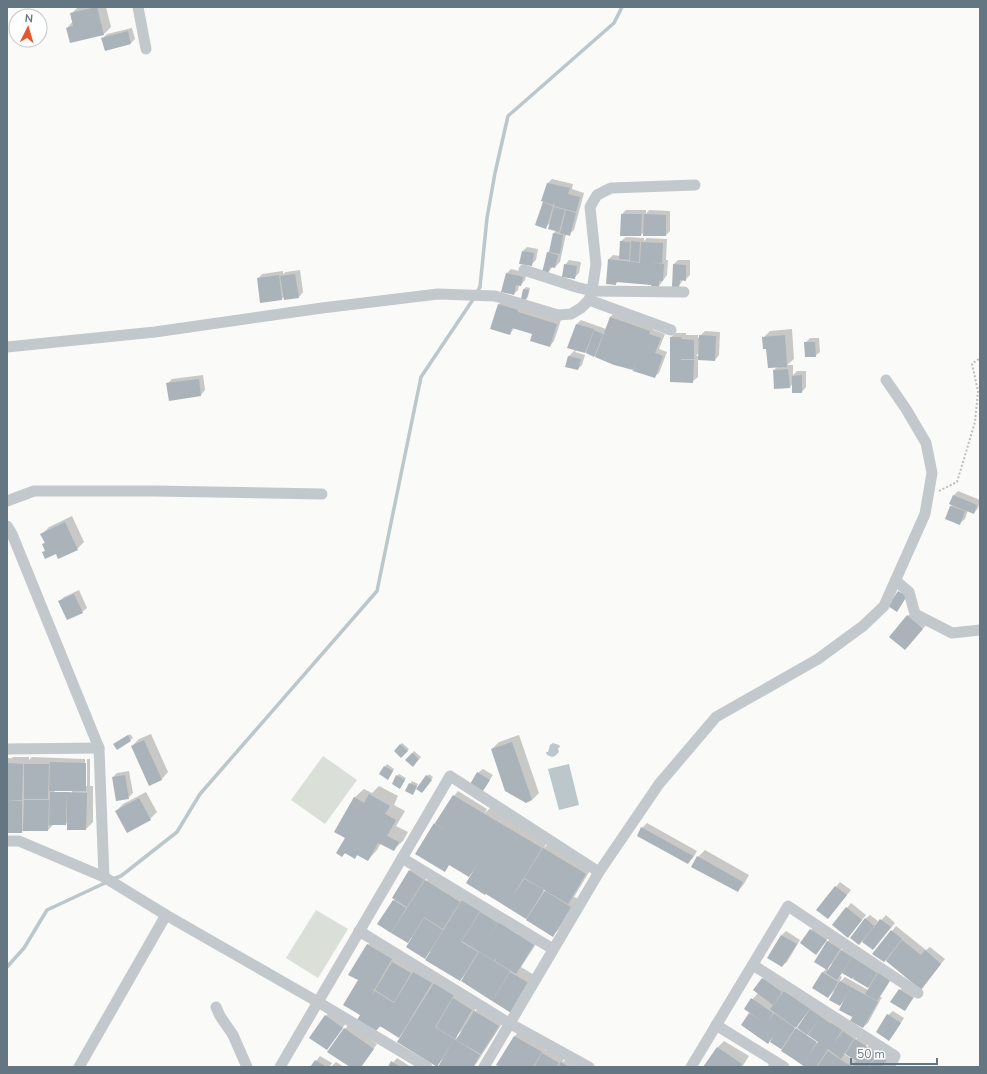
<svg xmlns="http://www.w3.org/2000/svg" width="987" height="1074" font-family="'Nunito Sans',sans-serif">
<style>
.green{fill:#dadfd7}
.water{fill:#bbc7cb}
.shadow{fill:#0003;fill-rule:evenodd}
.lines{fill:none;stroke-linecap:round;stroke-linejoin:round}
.stream{stroke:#bbc7cb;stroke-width:3.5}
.building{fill:#aab3b9}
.path{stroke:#bbbfc2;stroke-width:2;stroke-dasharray:2 2;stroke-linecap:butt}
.minor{stroke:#c3c8cc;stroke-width:11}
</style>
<rect width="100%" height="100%" fill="#fafaf8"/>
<g class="green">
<path d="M323,756L357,780L325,824L291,800Z"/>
<path d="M316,910L348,929L318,978L286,958Z"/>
</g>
<g class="water">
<path d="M553,743L559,745L560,747L558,748L559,752L555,756L552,757L547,755L546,752H548L550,745Z"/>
<path d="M569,764L579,805L559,810L548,769Z"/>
</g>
<g class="shadow">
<path d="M78,7H106L111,27L104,34L67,28L73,21L71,14Z"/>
<path d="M132,28L135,39L131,43L102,39L107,34Z"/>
<path d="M552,179L573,184L572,189L584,193L574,230L569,234H566L560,262L555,267L553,266L548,273V252L551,250L554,233L556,230L550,223L546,227L537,224L548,183Z"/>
<path d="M626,210H646V214L649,210L670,211V231L666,235L644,232L641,235H621L622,214Z"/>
<path d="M626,237L644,238V241L647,238L667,239L666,260H668L667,275L659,286L652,284L618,281L616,284L609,259L613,255L620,256L621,241Z"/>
<path d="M527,247L538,249L536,260L531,265L523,251Z"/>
<path d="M569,260L581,262L579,273L574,278L565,265Z"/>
<path d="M678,260H690V275L685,280H683L679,286L674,264Z"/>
<path d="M511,269L527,273L525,280L521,285H519L518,290L514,294L507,273Z"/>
<path d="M300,270L303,292L299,297H284L282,299L261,302L258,279L262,274L283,271V274L286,272Z"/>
<path d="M526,287L530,288L528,297L526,299L522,298L524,289Z"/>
<path d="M503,300L561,320L554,341L550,346L533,333L515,327L510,334L499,304Z"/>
<path d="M615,313L654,327L653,330L665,334L659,349L667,352L659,373L654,377L624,366L615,364L577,349L575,352L585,355L582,365L578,369L567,366L569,356L575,350L577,324L581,320L606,329L610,317Z"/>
<path d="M792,329L794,359L787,365H793V375L797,371H806V387L802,392L793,383L790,387L774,370L778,366L763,338L770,331Z"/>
<path d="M705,331L720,332L719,355L715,360L698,359V377L693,381H671V337L676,333H686V335H698V338ZM700,351V356H696Z"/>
<path d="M810,338H819L820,352L815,356L805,343Z"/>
<path d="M203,375L205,390L201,395L167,384L172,379Z"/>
<path d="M958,491L980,500L978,508L974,513L968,510L965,519L960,523L946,518L952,504L953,496Z"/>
<path d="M72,516L84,542L77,549L43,553L46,550L43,544L45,542L42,534L49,527Z"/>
<path d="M79,590L87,608L82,612L60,602L64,597Z"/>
<path d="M912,612L927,624L909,644L908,616Z"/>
<path d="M130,734L133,738L117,749L114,744Z"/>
<path d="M151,734L168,772L162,779L150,784L132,746L139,739Z"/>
<path d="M519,735L539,793L532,800L526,801L492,749L499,742Z"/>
<path d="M402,743L409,749L401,757L395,751Z"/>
<path d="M414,751L421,757L413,765L407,759Z"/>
<path d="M13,757H29V760L32,757L85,759V786H87V759H90V786H93V822L86,829L68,822L66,824H54L48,830L7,832V758H10V759ZM55,791H72V793H53Z"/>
<path d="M387,764L394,769L390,776L380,773Z"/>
<path d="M483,769L493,775L481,793L478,773Z"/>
<path d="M129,771L133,793L128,798L113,777L117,773Z"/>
<path d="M399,774L406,778L402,785L397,776Z"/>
<path d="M429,774L433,777L424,790L427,776Z"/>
<path d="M412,781L418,784L413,794L406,791Z"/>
<path d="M379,786L398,796L394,805L405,811L396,826L408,832L403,841L393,850L381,843L377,850L368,860L358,854L354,858L345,853L342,856L354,798L364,789L372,793Z"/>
<path d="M458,791L487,809L485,813L491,807L548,840L544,848L550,842L592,867L574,897L578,899L560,928L553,935L507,906L467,883L474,871L468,876L450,864L444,871L435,824L454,796ZM544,888L547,890L541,892Z"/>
<path d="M146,792L157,812L150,819L116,811L123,804Z"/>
<path d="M647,823L697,851L693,858L688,863L642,828Z"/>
<path d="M705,850L749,875L744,884L738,891L698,857Z"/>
<path d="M414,867L428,875L424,883L433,874L517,935L518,933L540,938L521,967L536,976L511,1012L477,990L465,975L460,980L430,951L424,958L412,937L407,942L396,927L391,932L378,924L395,899L410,871Z"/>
<path d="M840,882L851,890L828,918L836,887Z"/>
<path d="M851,903L866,915L852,932L833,925Z"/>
<path d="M870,915L878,921L875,925L876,926L886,915L895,923L873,949L862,940L865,919Z"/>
<path d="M815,925L830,935L816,954L801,943Z"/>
<path d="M896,926L926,950L930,947L945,959L920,989L885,960L874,954Z"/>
<path d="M786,931L800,940L787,962L782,966V935Z"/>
<path d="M832,937L844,945L840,952L846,946L894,975L880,997H882L868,1023L863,1027L854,1017L840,1010L845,1000L840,1005L834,991L828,997L822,973L827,968L826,943ZM833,962L829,970L827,968ZM843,972L870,988L868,990L845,977L839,983L842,977L840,976Z"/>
<path d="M375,938L399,952L394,961L400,955L460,988L455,997L461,992L478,1003L474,1013L481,1005L505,1019L474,1067H439L442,1059L436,1065L404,1031L399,1037L381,1026L376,1030L364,1010L358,981L368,945ZM462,1030L460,1035L456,1039L458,1034Z"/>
<path d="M767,974L786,987L783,993L789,987L858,1034L855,1040L861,1035L869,1041L865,1048H866L871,1043L881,1049L876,1056H877L883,1050L891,1055L883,1067H807L771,1042L772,1038L768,1042L750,1014L751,1012L745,1008L758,993L754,990ZM809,1009L810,1010L806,1034L820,1042L818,1044L802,1034L803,1033L794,1028ZM846,1053L855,1059L857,1062L844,1054Z"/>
<path d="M904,985L917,993L905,1010L892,1002Z"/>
<path d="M330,1011L346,1023L327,1049L326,1016Z"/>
<path d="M893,1011L904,1018L893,1035L888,1015Z"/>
<path d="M354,1019L364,1035L377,1044L361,1067H352L345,1029Z"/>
<path d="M521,1029L548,1045L545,1051L550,1047L565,1056L562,1063L569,1056L589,1067H502L515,1036Z"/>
<path d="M724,1041L749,1056L742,1067H705L717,1048Z"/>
<path d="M320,1056L332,1063L329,1067H311Z"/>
<path d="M397,1058L411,1067H389Z"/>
<path d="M336,1062L344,1067H331Z"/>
<path d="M769,1064L775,1067H767Z"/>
</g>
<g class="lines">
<g class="stream">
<path d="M477,292L480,287L487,218L495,173L508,116L614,23L622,7"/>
<path d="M113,879L121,876L177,832L200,794L377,591L421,377L474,298"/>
<path d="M7,967L24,948L47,910L107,882"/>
</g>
</g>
<g class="building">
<path d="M97,7L104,35L70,43L66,28L73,26L70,13Z"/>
<path d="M128,31L131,44L105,51L101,38Z"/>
<path d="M547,183L570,188L568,194L580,197L576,212L554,206L555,201L553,205L541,201Z"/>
<path d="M543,202L553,206L546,229L535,225Z"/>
<path d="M554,207L565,210L559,232L548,229Z"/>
<path d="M566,210L576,213L570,236L560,233Z"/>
<path d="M621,214H642L641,236H620Z"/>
<path d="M644,214L666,215V236H643Z"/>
<path d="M553,233L563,235L560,254L549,252Z"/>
<path d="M620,241L630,242L629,260L619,259Z"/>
<path d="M631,241L640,242L639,262L630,261Z"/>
<path d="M641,242L663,243L662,263L650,262L664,264L663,281H659V287L651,286V285L616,282V285L606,284L608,259L640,263Z"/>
<path d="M522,251L534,253L532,266L519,264Z"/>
<path d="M547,252L558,255L555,268L550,267L548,274L542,273Z"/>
<path d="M564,264L577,266L575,279L562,277Z"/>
<path d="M673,264L686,265V281L680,280L679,287H672Z"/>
<path d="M506,273L523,277L521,286L516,285L514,295L501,292Z"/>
<path d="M295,274L299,298L284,300L280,276Z"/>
<path d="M279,275L282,300L260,303L257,278Z"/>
<path d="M523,289L529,290L526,300L521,299Z"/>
<path d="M498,304L518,310V312L557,324L550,347L530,341L532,334L512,328L510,335L490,329Z"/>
<path d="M610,317L650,331L649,334L661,338L655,353L663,356L655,378L633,371L639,354L633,370L614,365L620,347L614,365L595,357Z"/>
<path d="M576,324L594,329L585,353L567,348Z"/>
<path d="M594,330L603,334L594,357L586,353Z"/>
<path d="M699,335L716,336L715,361L698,360Z"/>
<path d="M785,335L787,367L768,368L766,349H763L762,337Z"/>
<path d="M670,337H682L681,339L694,340V359H681V360H694L693,383L670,382Z"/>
<path d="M804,342H815L816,357H805Z"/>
<path d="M568,356L581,359L578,370L565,367Z"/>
<path d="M788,369L790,388L774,389L773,370Z"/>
<path d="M802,375V393H792V376Z"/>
<path d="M199,379L201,396L169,401L166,383Z"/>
<path d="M953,495L977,505L974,514L949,504Z"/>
<path d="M950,506L965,511L960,525L945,519Z"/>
<path d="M65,522L78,550L58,559L56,554L45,559L42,552L45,551L42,544L45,543L40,534Z"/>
<path d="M898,591L907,596L897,612L888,606Z"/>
<path d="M74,594L83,613L67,620L58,601Z"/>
<path d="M907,615L923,629L905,650L889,637Z"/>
<path d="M128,735L131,741L117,750L113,744Z"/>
<path d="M144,740L162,780L149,786L131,746Z"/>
<path d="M512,742L532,800L526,803L505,791L491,749Z"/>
<path d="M400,744L408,751L401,758L394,751Z"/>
<path d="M412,753L419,759L413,767L405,760Z"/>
<path d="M50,762L86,763V791H49Z"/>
<path d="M7,763L23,764L22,800H7Z"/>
<path d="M24,764H49L48,799H24Z"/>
<path d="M384,766L393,771L388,780L379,774Z"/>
<path d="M477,772L490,780L481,794L469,786Z"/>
<path d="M125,775L129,799L116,801L112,777Z"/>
<path d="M396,775L405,780L400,789L392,784Z"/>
<path d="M426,775L432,780L422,793L416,789Z"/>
<path d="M409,783L417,786L413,795L405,791Z"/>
<path d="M50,792H67L66,825H49Z"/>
<path d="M67,792L87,793L86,830H67Z"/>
<path d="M369,794L390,806L385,814L396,820L387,836L399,842L394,851L378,843L368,861L357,855L355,859L345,853L342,857L336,853L345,838L334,832L354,797L364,803Z"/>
<path d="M453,795L468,804L446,839L468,804L542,848L512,897L524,879L544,890L526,919L486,894L488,890L485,895L466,883L480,860L469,877L449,865L445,872L415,854L434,823L446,831L435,823Z"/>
<path d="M139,798L151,820L127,833L115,811Z"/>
<path d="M7,800L22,801V833H7Z"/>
<path d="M24,800H49L48,831H23Z"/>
<path d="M641,827L693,856L688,864L637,836Z"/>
<path d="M543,848L586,874L568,904L524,878Z"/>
<path d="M697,856L743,882L738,892L691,867Z"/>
<path d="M409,870L424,880L407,907L392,898Z"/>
<path d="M425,880L460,902L443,929L424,917L408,943L391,933Z"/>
<path d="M835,886L847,895L828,919L816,910Z"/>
<path d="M545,891L571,907L553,937L526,920Z"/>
<path d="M393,900L406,908L391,933L377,924Z"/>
<path d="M462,900L480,911L461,942L478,952L460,981L425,960Z"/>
<path d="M846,907L862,920L848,938L832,925Z"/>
<path d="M480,912L498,923L487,941L499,922L534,945L516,974L495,961L497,957L494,961L462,941Z"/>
<path d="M424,918L443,930L425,959L406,947Z"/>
<path d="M865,918L874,926L859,945L850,938Z"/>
<path d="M880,919L891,927L873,950L862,942Z"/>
<path d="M810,929L827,940L816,955L800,943Z"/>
<path d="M891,930L902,939L884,962L872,954Z"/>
<path d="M781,935L797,944L782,967L767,958Z"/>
<path d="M902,940L921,955L925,950L941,964L921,990L896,969L903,960L896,969L886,961Z"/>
<path d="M827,941L840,949L827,970L814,962Z"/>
<path d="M367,944L392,959L374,990L370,988L374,991L372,995L375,991L394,1003L413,972L432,983L399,1038L380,1026L376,1031L357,1020L360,1015L343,1005L358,980L348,975Z"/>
<path d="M841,950L852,957L837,980L826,973Z"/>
<path d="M479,952L510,971L492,1001L461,981Z"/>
<path d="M852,957L877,973L868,988L853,979L855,975L852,979L842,973Z"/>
<path d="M392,962L411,973L394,1002L375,990Z"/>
<path d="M510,972L530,984L511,1013L492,1001Z"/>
<path d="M822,972L838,982L828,998L812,988Z"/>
<path d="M878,973L890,980L877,1001L865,994Z"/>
<path d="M762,978L782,992L773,1005L753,990Z"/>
<path d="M840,981L878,1002L863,1028L850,1021L860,1004L852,1017L839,1010L848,992L840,1006L829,1000Z"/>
<path d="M434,983L454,995L435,1027L454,1039L437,1067L397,1042Z"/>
<path d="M899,989L913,998L905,1011L890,1002Z"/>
<path d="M784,991L810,1009L796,1028L770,1009Z"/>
<path d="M453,998L472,1010L455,1039L436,1027Z"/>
<path d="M751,998L773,1013L768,1022L774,1013L795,1028L781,1049L770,1042L777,1030L768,1044L741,1025L749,1013L766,1024L744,1009Z"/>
<path d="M810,1009L831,1024V1023L842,1030L834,1043L843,1031L854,1039L841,1059L828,1049L816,1067H805L792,1058L802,1042L792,1058L781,1051L796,1028L817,1042L807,1058L818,1042L808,1035L819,1019L807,1035L797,1028Z"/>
<path d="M474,1011L499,1026L481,1054L456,1040Z"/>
<path d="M887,1014L901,1023L889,1041L876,1032Z"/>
<path d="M325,1015L343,1028L327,1050L309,1038Z"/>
<path d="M344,1028L374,1049L361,1067H350L327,1052Z"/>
<path d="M514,1036L542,1052L533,1067H500L496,1065Z"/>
<path d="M454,1039L480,1055L473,1067H438Z"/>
<path d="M855,1039L866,1046L856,1061L845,1054Z"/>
<path d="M866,1046L877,1054L868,1067H856L853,1065Z"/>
<path d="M717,1047L742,1064L740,1067H703Z"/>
<path d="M828,1051L841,1060L853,1067H817Z"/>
<path d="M542,1053L559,1063L557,1067H534Z"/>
<path d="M878,1054L887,1060L882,1067H869Z"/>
<path d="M315,1060L327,1067H310Z"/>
<path d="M391,1061L400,1067H388Z"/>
<path d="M561,1062L569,1067H558Z"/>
</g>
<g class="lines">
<path class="path" d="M939,491L957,482L975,422L978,391L972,364L980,358"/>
<g class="minor">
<path d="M138,7L146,49"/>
<path d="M524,270L576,287L592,291L684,292"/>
<path d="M589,300L671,330"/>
<path d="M7,347L155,332L322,308L438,294L495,296L558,315L571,314L581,308L589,300L592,291L596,264L590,207L597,195L611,188L695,185"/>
<path d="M7,501L34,491H154L322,494"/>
<path d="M7,526L12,534L99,748L104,877"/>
<path d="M896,581L909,592L915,614L952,633L980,630"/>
<path d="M7,749L99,748"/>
<path d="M7,841H19L104,877L166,915L318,1002L427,1067"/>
<path d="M402,858L553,949"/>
<path d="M359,931L509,1023L589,1067"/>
<path d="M753,965L895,1056L889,1067"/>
<path d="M216,1007L220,1016L233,1035L247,1067"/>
<path d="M716,1025L784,1067"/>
<path d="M79,1067L166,915"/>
<path d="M280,1067L450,776L599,872"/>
<path d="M484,1067L599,872L659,784L716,717L818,659L863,626L884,606L925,514L932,473L926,443L906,409L886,380"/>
<path d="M691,1067L788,906L918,993"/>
</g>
</g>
<rect width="987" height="1074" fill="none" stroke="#657683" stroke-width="16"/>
<g transform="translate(28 28) rotate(5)"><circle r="19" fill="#ffffff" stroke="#c1c8cd"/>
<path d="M0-3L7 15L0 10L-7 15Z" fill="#e4572e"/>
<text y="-6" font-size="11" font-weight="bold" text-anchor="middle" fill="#657683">N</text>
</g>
<path d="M851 1058v6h86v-6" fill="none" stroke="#657683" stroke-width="2"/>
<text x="857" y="1058" font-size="12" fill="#657683" stroke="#ffffff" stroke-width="3" paint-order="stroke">50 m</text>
</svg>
